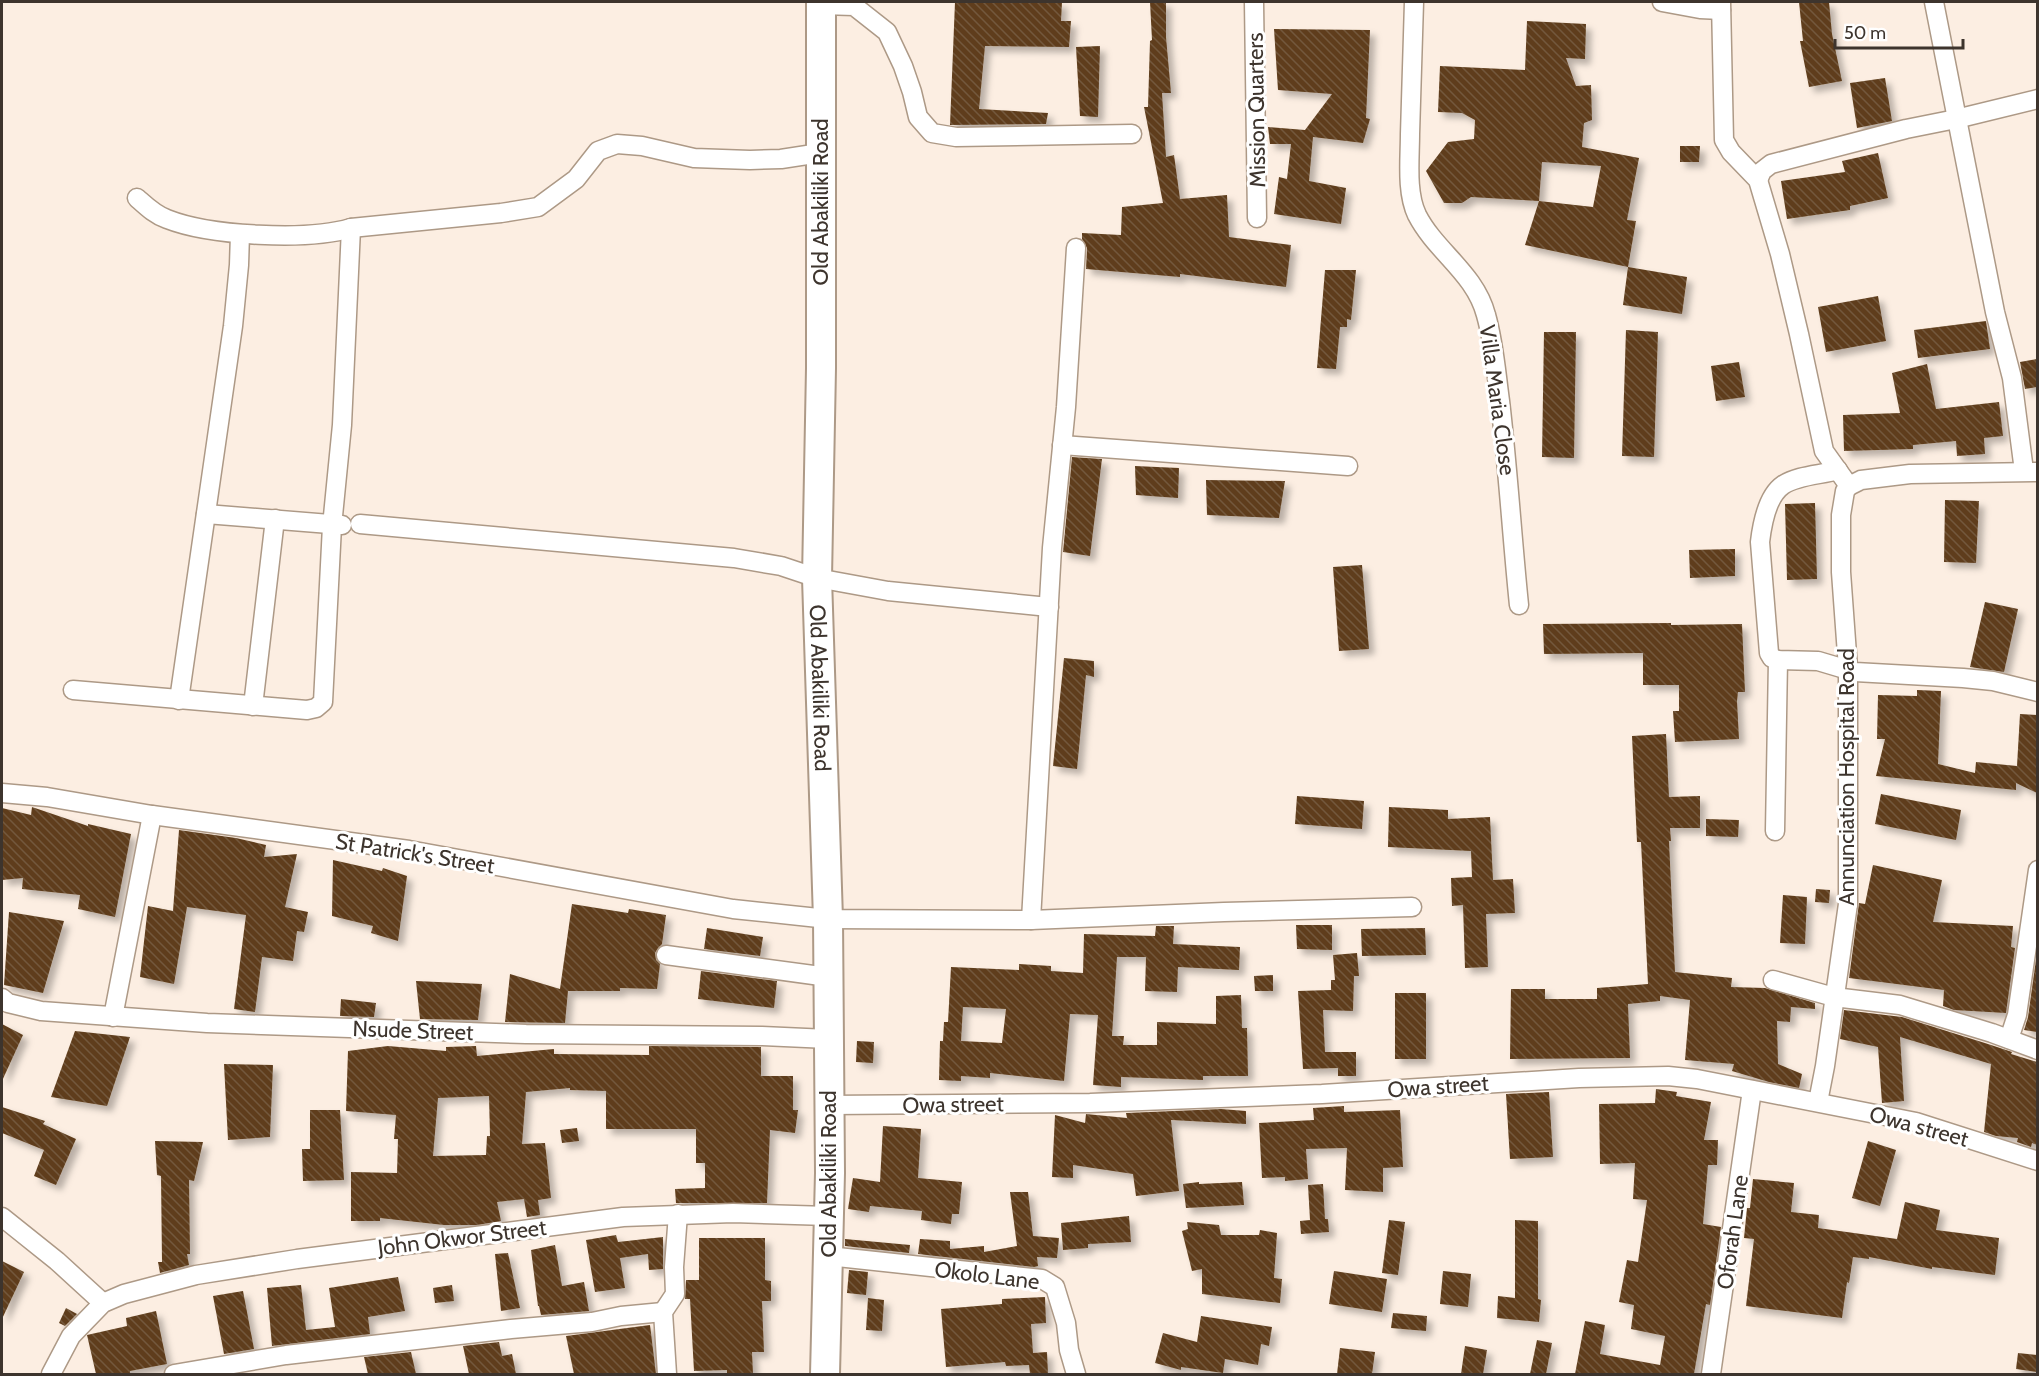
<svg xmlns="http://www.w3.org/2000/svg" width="2039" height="1376" font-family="Cabin,sans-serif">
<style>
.building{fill:url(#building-back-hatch);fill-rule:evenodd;filter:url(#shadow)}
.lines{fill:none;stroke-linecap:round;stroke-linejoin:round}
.street-casing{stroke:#ad9986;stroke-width:21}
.primary-casing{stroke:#ad9986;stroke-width:32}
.street{stroke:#fff;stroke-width:18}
.primary{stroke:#fff;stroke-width:28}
.labels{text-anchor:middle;stroke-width:6;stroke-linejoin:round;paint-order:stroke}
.street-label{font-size:22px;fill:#3d342d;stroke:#fff}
</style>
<defs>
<pattern id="building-back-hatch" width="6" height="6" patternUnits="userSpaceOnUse" patternTransform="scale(1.5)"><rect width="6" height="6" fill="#5f3e1c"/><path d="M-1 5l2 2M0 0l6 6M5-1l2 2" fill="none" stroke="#73583d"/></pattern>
<filter id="shadow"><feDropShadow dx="5.5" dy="5.5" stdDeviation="3" flood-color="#0004"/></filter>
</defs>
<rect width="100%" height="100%" fill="#fceee2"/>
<g class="building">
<path d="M955,2H1062L1061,21H1071L1069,47L985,46L979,109L1048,113L1046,124L950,125Z"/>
<path d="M1150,2H1166V37L1171,93H1162L1166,157L1174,155L1180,199L1227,195L1229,237L1291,245L1286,287L1180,274V277L1086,269L1087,248L1082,239V233L1121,235L1122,207L1163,203L1144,107H1148L1150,41L1152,40Z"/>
<path d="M1799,2H1829L1832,34L1842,81L1809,87L1800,41H1803Z"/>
<path d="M1527,21L1586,24L1585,59L1566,58L1576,86L1591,85L1592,120L1584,123L1582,147L1639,158L1627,220L1636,221L1628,267L1525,245L1539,201L1471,197L1462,203H1444L1426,171L1448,142L1474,139L1475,120L1462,113L1438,112L1440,66L1525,70ZM1542,162L1601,166L1593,207L1539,201Z"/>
<path d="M1274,29L1370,30L1366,118L1370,119L1363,143L1313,137L1309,181L1346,188L1341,224L1274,214L1279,177L1287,179L1291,144H1270L1268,127L1305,130L1332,94L1278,90Z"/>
<path d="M1100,46L1098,117L1080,116L1076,47Z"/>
<path d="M1885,78L1892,121L1857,128L1850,83Z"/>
<path d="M1680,146H1700L1699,162H1680Z"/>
<path d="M1878,153L1888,198L1850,206V210L1787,219L1781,181L1845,172L1842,161Z"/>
<path d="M1628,267L1687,277L1682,314L1623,305Z"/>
<path d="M1325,270H1356L1351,320L1347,319V327H1340L1336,369L1317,368Z"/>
<path d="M1878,296L1886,341L1826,352L1818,307Z"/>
<path d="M1986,321L1990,349L1918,358L1914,330Z"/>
<path d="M1626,330L1658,332L1654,457L1622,456Z"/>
<path d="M1544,332H1576L1574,458L1542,457Z"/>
<path d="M2037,359V387L2025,389L2020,362Z"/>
<path d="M1739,362L1745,397L1716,401L1711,366Z"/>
<path d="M1927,364L1936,409L1999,402L2003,436L1984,438L1985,454L1957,456L1956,441L1913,445V449L1844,451L1843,415L1900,413L1892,373Z"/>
<path d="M1072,457L1102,459L1090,556L1063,552Z"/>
<path d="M1135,466L1179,468L1178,498L1136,495Z"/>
<path d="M1206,480L1285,481L1279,518L1207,515Z"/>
<path d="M1945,500L1979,501L1976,563L1944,562Z"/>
<path d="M1815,503L1817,579L1787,580L1785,504Z"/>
<path d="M1735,549V576L1690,578L1689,550Z"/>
<path d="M1362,565L1369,649L1339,651L1333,567Z"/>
<path d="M1985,602L2018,609L2004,672L1970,667Z"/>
<path d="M1671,623V625L1742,624L1745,692H1738L1737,701L1739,739L1675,742L1673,711H1679V685H1643V653L1544,654L1543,624Z"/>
<path d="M1064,658L1094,661V677L1086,675L1077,769L1053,766Z"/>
<path d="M1917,690L1941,691L1938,764L1975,773L1976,762L2017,766L2020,714L2037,715V793L2016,783V790L1876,776L1885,739H1877L1878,695L1917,696Z"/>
<path d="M1666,734L1669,797L1700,796V828H1670L1671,841H1669L1675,972L1732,978L1731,987L1765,988L1815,1003V1009L1791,1007L1790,1022L1777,1021L1778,1064L1802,1074L1799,1088L1769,1082L1732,1071L1734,1064L1685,1060L1690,1000L1660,996V1001L1628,1004L1630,1058L1510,1059L1511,989H1545V999H1597V988L1648,984L1641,842H1637L1632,736Z"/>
<path d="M1881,794L1961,810L1956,840L1875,824Z"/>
<path d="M1297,796L1364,801L1362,829L1295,824Z"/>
<path d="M32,807L88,826V824L131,834L115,917L78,909L80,895L22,889L23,878L2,880V808L31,815Z"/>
<path d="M1389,807L1448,810V819L1490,817L1493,880L1513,879L1515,913L1486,914L1488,967L1465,968L1463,905L1452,906L1451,878L1472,877L1471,851L1388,847Z"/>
<path d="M1706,819L1739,820L1738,837L1706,836Z"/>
<path d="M179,830L236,838L266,845L264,857L297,854L285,907L308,912L304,932L297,931L293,961L262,957L255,1012L234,1009L246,915L187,907L174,984L140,977L148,906L173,911Z"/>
<path d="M333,860L382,871L383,868L407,876L398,941L371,933L373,926L332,916Z"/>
<path d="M1873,865L1942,880L1933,922L2013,926L2011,947L2015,948L2006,1013L1954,1010L1943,1006L1944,990L1849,978L1859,903L1865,904Z"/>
<path d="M1816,889L1830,890L1829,903L1815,902Z"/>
<path d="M1783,895L1807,897L1805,944L1780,943Z"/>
<path d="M572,904L628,913L629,909L666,915L662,944L658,948L655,953L656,960L660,964L657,989L620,988V991H568L565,1023L505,1022L510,974L560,989Z"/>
<path d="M9,912L64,921L43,993L4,985Z"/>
<path d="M1296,925H1332V950L1297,949Z"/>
<path d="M1156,926H1174L1173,944L1240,947L1239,970L1178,967L1177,992L1145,991L1146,957H1117L1112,1036H1124L1123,1045H1157V1022L1216,1024V996L1241,995L1242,1028H1247L1248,1076H1203V1080L1121,1077V1087L1093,1085L1098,1015L1070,1014L1064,1081L990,1073V1078L961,1076V1081L939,1080L940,1041H943L944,1022H948L951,967L1019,970V964L1051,966V971L1083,973L1084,934L1155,936ZM963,1007L1006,1009L1002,1043L961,1041Z"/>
<path d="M707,928L763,937L760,956L704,949Z"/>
<path d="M1425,928L1426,955L1362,956L1361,929Z"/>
<path d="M2037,952V1032L2024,1030L2028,1017Z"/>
<path d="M1357,953L1359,976H1354L1353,1011L1323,1010L1325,1052H1356V1076H1338V1068L1303,1069L1298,991L1331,990V980H1335L1333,955Z"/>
<path d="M701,971L777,981L774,1008L698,999Z"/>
<path d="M1273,975V991H1255L1254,976Z"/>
<path d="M416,981L482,984L478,1020L420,1019Z"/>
<rect x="1395" y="993" width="31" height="66"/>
<path d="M341,999L376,1003L374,1017L340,1016Z"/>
<path d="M1844,1010L1902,1017L1988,1044L2012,1052L2011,1054L2037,1062V1145L2032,1143L2031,1147L2017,1142L2018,1138L1996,1136L1984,1132L1991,1064L1900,1037L1904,1101L1882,1103L1878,1047L1840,1039Z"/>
<path d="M2,1024L23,1035L2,1081Z"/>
<path d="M75,1031L130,1037L107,1106L51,1097Z"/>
<path d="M857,1041L874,1042L873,1063L856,1062Z"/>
<path d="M388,1046L446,1051V1047L476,1046L477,1056L554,1049V1054L649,1055V1046L761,1047V1076H793V1110H798L795,1133L770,1130L767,1203H676L675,1189L705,1188V1163H696V1129H606V1091L570,1090V1088L526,1092L522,1144L545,1143L551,1198L538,1200L540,1215L527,1217L524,1199L497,1202L501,1221L477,1225H444L380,1218V1221H351V1172L397,1173L398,1139H394L396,1115L346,1111L348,1051ZM489,1096L490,1136H487L486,1155L433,1156L438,1098Z"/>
<path d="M224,1064L273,1065L270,1137L228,1140Z"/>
<path d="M1656,1089L1677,1092L1676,1096L1711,1102L1704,1140H1718L1717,1165H1708L1703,1224L1721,1227L1710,1305L1706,1304L1694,1374H1575L1585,1321L1605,1325L1600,1354L1660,1365L1665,1336L1631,1329L1634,1305L1619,1302L1627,1260L1638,1262L1647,1200L1633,1199L1635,1163L1600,1164L1599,1104L1655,1103Z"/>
<path d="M1549,1092L1553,1157L1510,1159L1506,1094Z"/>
<path d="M1344,1106V1112L1400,1110L1403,1167L1383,1168V1192L1345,1190L1347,1148L1306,1149L1308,1179L1285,1181V1177L1262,1178L1259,1123L1314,1120L1313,1108Z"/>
<path d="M2,1107L45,1121L43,1124L76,1139L56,1185L34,1176L44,1150L2,1133Z"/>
<path d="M1221,1109L1246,1111V1124L1171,1120L1179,1191L1136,1196L1133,1174L1073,1165V1178L1052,1177L1055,1115L1085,1123L1086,1114L1127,1118L1126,1113Z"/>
<path d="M310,1110H340L344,1180L303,1181L302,1149H310Z"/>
<path d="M883,1126L921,1129L918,1178L962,1182L959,1214H952L951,1224L921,1220L922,1211L870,1206L869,1212L848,1209L853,1178L880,1182Z"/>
<path d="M577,1128L579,1141L562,1143L560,1130Z"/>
<path d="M155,1141L203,1142L194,1181L189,1180L190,1254H187L189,1265L160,1273L158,1262H162L161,1176L157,1175Z"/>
<path d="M1868,1141L1896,1150L1880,1206L1852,1198Z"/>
<path d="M1753,1179L1794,1183L1791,1212L1819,1215L1818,1228L1897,1239L1905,1202L1940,1210L1936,1230L1999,1238L1995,1275L1932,1267V1269L1869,1257V1259L1853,1257L1849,1283L1847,1282L1842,1318L1746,1306L1754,1239L1744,1238L1747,1208H1750Z"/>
<path d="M1199,1182V1184L1242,1182L1244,1205L1186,1208L1183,1184Z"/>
<path d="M1323,1184L1325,1219H1328L1329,1232L1301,1234L1300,1221L1310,1220L1308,1185Z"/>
<path d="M1010,1192H1028L1033,1236L1059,1238L1057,1258L1037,1257L1038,1266L1034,1267L918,1254L920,1239L950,1241V1249L984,1246V1252L1017,1246Z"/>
<path d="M1129,1216L1131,1242L1088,1244V1248L1063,1250L1061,1223Z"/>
<path d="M1389,1220L1405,1222L1398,1275L1382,1273Z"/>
<path d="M1515,1220L1538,1221V1299L1541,1300L1539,1322L1497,1318L1498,1296L1515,1298Z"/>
<path d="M1187,1222L1219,1225L1221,1235H1259L1260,1230L1277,1233L1274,1278L1282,1279L1280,1303L1202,1294V1269L1192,1271L1182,1231L1188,1229Z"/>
<path d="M616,1235L618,1242L663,1237V1269L649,1270L648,1254L620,1258L625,1288L595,1292L586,1240Z"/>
<path d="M699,1238H765V1280L771,1281V1301H762L764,1352H752L753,1374H727V1370L694,1371L690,1299H685L686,1280H699Z"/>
<path d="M845,1239L910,1245L909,1253L845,1246Z"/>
<path d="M555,1245L562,1286L584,1282L589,1311L541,1315L539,1306H538L531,1250Z"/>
<path d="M508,1253L520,1308L501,1311L495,1254Z"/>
<path d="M2,1261L24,1272L2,1319Z"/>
<path d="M849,1270L868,1272L866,1295L847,1293Z"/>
<path d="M1334,1271L1387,1279L1382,1312L1329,1304Z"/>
<path d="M1443,1271L1471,1274L1468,1307L1440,1304Z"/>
<path d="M398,1277L405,1311L368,1317L370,1334L272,1346L267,1288L301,1285L306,1330L335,1327L329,1288Z"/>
<path d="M452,1285L454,1301L435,1303L433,1288Z"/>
<path d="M243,1291L254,1349L224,1354L213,1296Z"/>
<path d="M1045,1297L1046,1323L1031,1324L1033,1353L1047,1352L1048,1374H1030L1029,1365L1006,1366L1005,1362L946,1367L941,1309L1002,1304V1299Z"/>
<path d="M868,1298L884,1300L882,1331L866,1330Z"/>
<path d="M66,1308L77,1314L65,1326L59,1323Z"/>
<path d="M156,1311L167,1364L130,1371V1374H96L87,1335L127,1326L126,1318Z"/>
<path d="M1393,1313L1427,1316L1426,1331L1391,1328Z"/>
<path d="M1201,1316L1272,1327L1269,1346L1261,1344L1258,1365L1225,1359L1223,1373L1181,1367V1370L1155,1363L1163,1333L1197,1342Z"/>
<path d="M650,1325L656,1374H574L566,1336Z"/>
<path d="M1537,1340L1552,1343L1546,1374H1530Z"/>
<path d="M499,1342L502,1356L512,1354L516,1374H469L463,1346Z"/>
<path d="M1465,1346L1487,1350L1483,1374H1461Z"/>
<path d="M1340,1348L1375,1352L1372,1374H1337Z"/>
<path d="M411,1352L416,1374H368L364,1357Z"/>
<path d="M2018,1353L2037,1355V1372L2016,1369Z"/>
</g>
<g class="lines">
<g class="street-casing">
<g id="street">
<path d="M1254,2L1257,218"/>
<path d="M1414,2C1413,46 1411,90 1410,134C1410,159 1406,192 1417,215C1436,252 1475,273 1486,315C1494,343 1496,372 1500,401C1508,469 1512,537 1519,605"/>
<path d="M1662,2L1700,9L1721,10"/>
<path d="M1721,2L1724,140L1731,152L1758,180L1780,254L1799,334L1824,451L1849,486"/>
<path d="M1934,2L1995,312L2012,378L2024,471"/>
<path d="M821,5L854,6L887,32L903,66L912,92L918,117L932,133L956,137L1132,134"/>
<path d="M1758,180L1762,171L1771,164L1906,129L1956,119L2038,99"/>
<path d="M137,198C146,206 155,215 167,219C210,236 307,241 351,228L501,213L538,207L576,179L598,151L617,144L642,146L694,158L750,160L781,159L820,153"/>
<path d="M1062,445L1348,466"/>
<path d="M1838,470C1821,475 1798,475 1783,485C1767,496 1762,525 1760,542L1769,653L1772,658L1778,660L1818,661L1855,672L1963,678L1993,681L2038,692"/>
<path d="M206,514L342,525"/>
<path d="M360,524L734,558L781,566L817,578L888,591L1049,607"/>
<path d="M73,690L307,710L316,708L323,702L332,526L342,425L351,228"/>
<path d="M179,700L233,326L239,265L240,234"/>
<path d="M253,706L275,519"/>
<path d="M2,793L47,797L152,815L409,850L733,909L828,919L1031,920L1224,912L1412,907"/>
<path d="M1775,831L1778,660"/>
<path d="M1031,920L1052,548L1066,407L1076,248"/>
<path d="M666,955L828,977"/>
<path d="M1773,980L1834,997L1900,1005L1992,1033L2038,1050"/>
<path d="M2,998L8,1003L41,1011L207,1023L526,1034L762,1036L828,1039"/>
<path d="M113,1017L152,815"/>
<path d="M2009,1039L2017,1015L2038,870"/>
<path d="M1818,1102L1825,1066L1848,904V668L1841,572V515L1845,491L1849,486L1861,480L1910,474L2038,472"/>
<path d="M829,1105L1090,1103L1322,1094L1579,1078L1668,1076L1697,1079L1916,1122L2038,1161"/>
<path d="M2,1217L57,1261L103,1303"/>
<path d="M828,1256L1042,1279L1055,1287L1066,1323L1069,1350L1076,1374"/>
<path d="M51,1374L71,1336L103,1303L124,1294L196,1275L297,1259L623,1217L733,1213L828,1216"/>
<path d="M174,1374L286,1355L511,1329L592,1322L621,1316L663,1312"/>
<path d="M667,1374L663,1312L675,1294L674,1267L678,1214"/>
<path d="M1711,1374L1752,1090"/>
</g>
</g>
<g class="primary-casing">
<g id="primary">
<path id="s1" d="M821,2V368L817,578L828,919L830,1173L825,1374"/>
</g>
</g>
<use href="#street" class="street"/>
<use href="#primary" class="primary"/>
</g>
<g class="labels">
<g class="street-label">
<text transform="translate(1256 110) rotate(-91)" y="8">Mission Quarters</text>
<text transform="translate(820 202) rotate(-90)" y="8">Old Abakiliki Road</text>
<text transform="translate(1498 400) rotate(82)" y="8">Villa Maria Close</text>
<text dy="8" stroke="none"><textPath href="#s1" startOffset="686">Old Abakiliki Road</textPath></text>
<text transform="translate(1846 777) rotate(-90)" y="8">Annunciation Hospital Road</text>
<text transform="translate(415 853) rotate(9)" y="8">St Patrick's Street</text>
<text transform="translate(413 1030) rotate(2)" y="8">Nsude Street</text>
<text transform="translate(1438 1086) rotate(-4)" y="8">Owa street</text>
<text transform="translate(953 1104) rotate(-1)" y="8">Owa street</text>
<text transform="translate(1919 1126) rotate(15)" y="8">Owa street</text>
<text transform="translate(828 1174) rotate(-90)" y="8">Old Abakiliki Road</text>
<text transform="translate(1732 1232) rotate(-82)" y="8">Oforah Lane</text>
<text transform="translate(462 1237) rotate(-7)" y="8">John Okwor Street</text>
<text transform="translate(987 1275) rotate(7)" y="8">Okolo Lane</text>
</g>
</g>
<rect width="2039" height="1376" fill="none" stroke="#3d342d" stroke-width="6"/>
<path d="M1835 39v9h128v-9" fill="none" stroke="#3d342d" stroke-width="3"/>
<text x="1844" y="39" font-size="18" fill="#3d342d" stroke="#ffffff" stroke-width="4.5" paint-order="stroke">50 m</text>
</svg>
